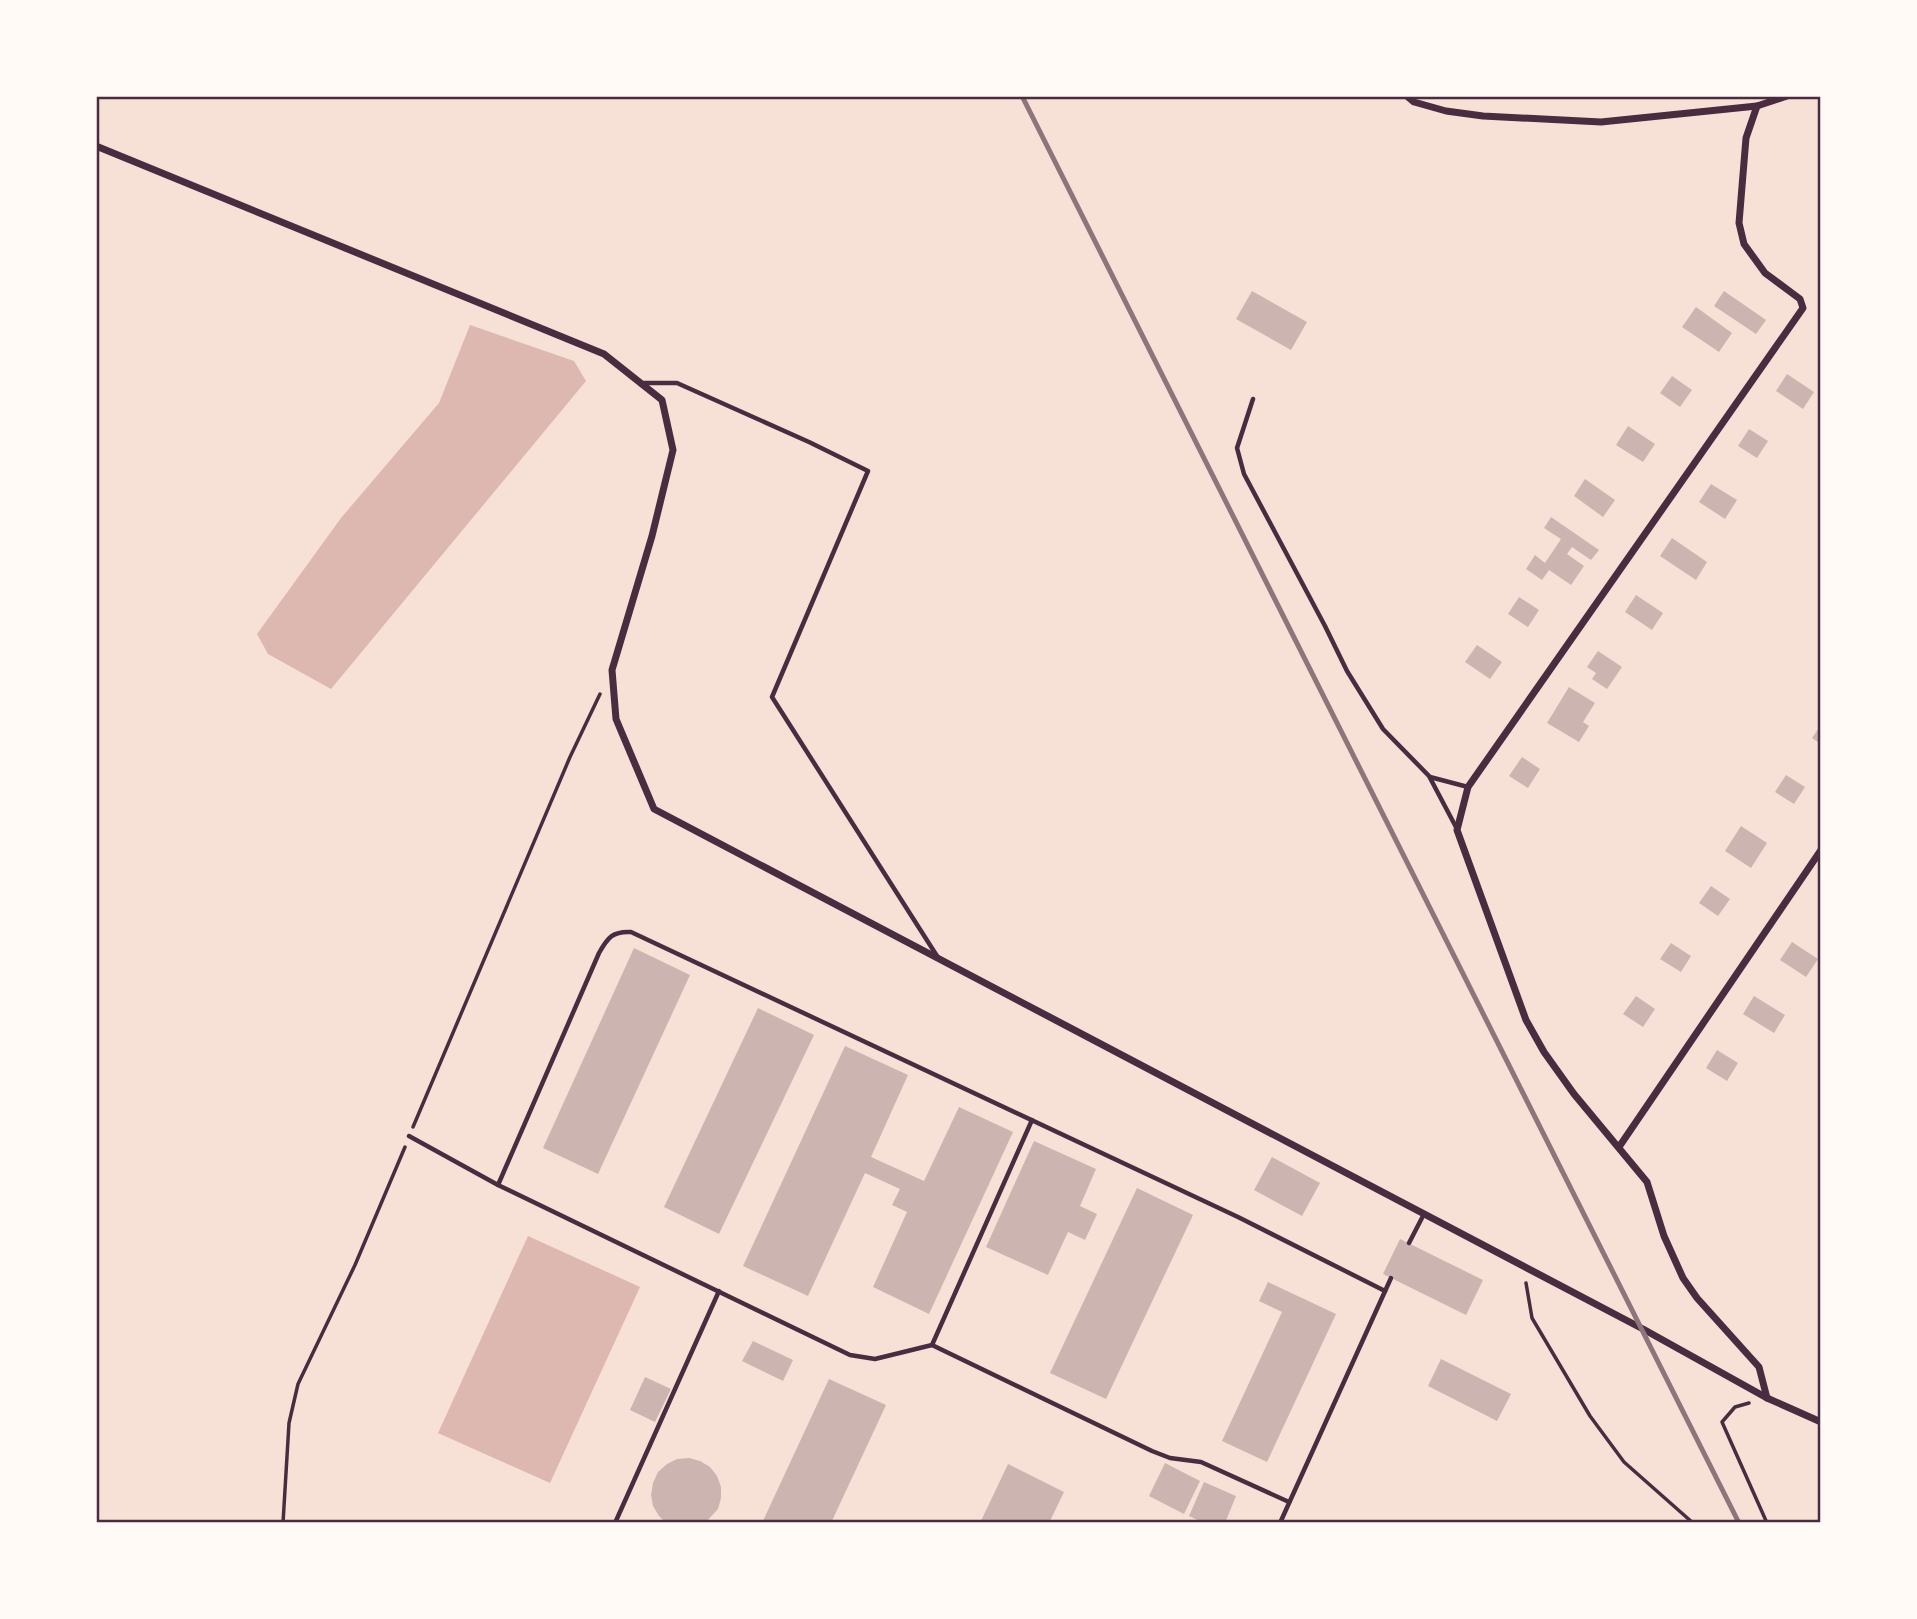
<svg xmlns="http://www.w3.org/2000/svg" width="1917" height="1619" font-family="'Alegreya Sans',sans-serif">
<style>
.water{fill:#dcb8b0}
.building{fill:#ccb4b1}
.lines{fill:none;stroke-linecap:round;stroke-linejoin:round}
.path{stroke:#4a2c40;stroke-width:3.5}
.service{stroke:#4a2c40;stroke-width:4.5}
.minor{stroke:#4a2c40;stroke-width:7}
.rail{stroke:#8f747c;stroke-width:5}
.neatline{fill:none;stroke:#4a2c40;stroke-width:2.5}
</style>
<rect width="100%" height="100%" fill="#f7e1d7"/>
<g class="water">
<path d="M470,325L574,361L586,381L331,689L268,654L257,634L341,518L439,403Z"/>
<path d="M528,1236L640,1287L550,1483L438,1433Z"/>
</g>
<g class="building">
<path d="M1252,291L1307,322L1291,350L1236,319Z"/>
<path d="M1724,291L1766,320L1756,334L1714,306Z"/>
<path d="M1696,307L1732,333L1719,352L1682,327Z"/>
<path d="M1787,374L1814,392L1803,409L1776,391Z"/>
<path d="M1672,376L1692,390L1680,407L1660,393Z"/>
<path d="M1628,426L1655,444L1643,462L1616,445Z"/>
<path d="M1749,429L1768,441L1757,458L1738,446Z"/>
<path d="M1585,479L1615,500L1603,517L1574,496Z"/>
<path d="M1711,484L1737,500L1725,519L1699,502Z"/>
<path d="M1551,517L1599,550L1591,560L1572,547L1567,554L1584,566L1571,585L1549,570L1542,580L1526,569L1535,555L1545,563L1561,539L1544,528Z"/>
<path d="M1672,538L1707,562L1696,580L1660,556Z"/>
<path d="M1636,595L1663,613L1652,630L1625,612Z"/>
<path d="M1519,597L1539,610L1528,627L1508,614Z"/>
<path d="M1477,645L1502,662L1490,679L1465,662Z"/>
<path d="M1598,651L1622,667L1607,689L1592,679L1596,673L1587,667Z"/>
<path d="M1569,687L1595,703L1583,722L1589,726L1579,742L1547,723Z"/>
<path d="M1821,725V744L1812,738Z"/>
<path d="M1522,757L1540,769L1528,788L1509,776Z"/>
<path d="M1786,775L1805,787L1794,804L1775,792Z"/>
<path d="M1741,826L1767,843L1751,868L1725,851Z"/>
<path d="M1711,886L1730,899L1718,916L1699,903Z"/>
<path d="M1792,942L1818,959L1806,977L1780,960Z"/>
<path d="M1671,943L1691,956L1681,972L1660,959Z"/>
<path d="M634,948L690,975L598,1174L543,1148Z"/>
<path d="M1636,996L1655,1009L1643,1027L1623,1014Z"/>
<path d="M1754,996L1785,1015L1774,1033L1743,1014Z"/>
<path d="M758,1008L814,1035L719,1234L664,1207Z"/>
<path d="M845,1046L908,1075L871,1157L924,1181L959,1107L1013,1132L929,1314L873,1287L907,1212L892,1205L900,1189L865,1173L808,1296L743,1266Z"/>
<path d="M1717,1050L1738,1063L1727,1081L1706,1068Z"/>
<path d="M1034,1141L1096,1169L1080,1206L1097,1214L1085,1240L1068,1232L1048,1275L986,1247Z"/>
<path d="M1272,1157L1320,1183L1302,1216L1254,1190Z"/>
<path d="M1137,1188L1193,1215L1106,1399L1050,1373Z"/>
<path d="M1400,1239L1483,1280L1466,1315L1383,1274Z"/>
<path d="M1268,1282L1336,1314L1267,1462L1222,1441L1282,1312L1259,1301Z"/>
<path d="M753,1341L793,1360L783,1381L742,1361Z"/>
<path d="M1441,1359L1511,1394L1497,1421L1428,1386Z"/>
<path d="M645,1377L671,1389L655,1422L630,1410Z"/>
<path d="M829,1379L886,1405L831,1523H762Z"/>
<path d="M689,1458L700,1461L710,1467L717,1476L721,1487V1498L718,1509L705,1523H666L659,1516L653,1506L651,1495L653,1483L658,1472L667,1464L677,1459Z"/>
<path d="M1165,1463L1200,1481L1184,1514L1149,1496Z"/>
<path d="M1008,1464L1064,1492L1049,1523H980Z"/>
<path d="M1204,1482L1236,1496L1225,1523H1204L1189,1516Z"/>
</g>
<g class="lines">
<g class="path">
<path d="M413,1127L570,757L600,694"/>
<path d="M1526,1283L1532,1318L1590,1416L1624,1462L1693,1523"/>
<path d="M1749,1403L1735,1407L1722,1422L1767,1523"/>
<path d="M283,1523L289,1423L298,1384L355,1265L405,1147"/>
</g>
<g class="service">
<path d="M644,383H677L809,442L868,471L772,697L937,956"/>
<path d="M1253,399L1237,448L1244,474L1325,626L1347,671L1383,729L1429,776L1457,829"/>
<path d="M1430,777L1468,787"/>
<path d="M409,1136L498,1185L850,1355L875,1359L932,1345L1032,1120"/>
<path d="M498,1185L599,953C608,937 613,931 631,932L1238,1217L1385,1291"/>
<path d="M1409,1243L1424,1214"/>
<path d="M932,1345L1152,1451L1170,1458L1201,1462L1289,1502"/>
<path d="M615,1523L719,1291"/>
<path d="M1280,1523L1391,1278"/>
</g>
<g class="minor">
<path d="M1407,96L1414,102L1446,111L1483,116L1601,122L1757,106"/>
<path d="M96,146L604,354L662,400L673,450L652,536L612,670L616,719L654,809L1643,1329L1767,1398L1821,1422"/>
<path d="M1619,1147L1821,850"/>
<path d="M1767,1398L1759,1367L1697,1298L1683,1278L1664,1236L1647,1182L1574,1094L1544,1052L1526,1020L1457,830L1468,787L1803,308L1800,299L1765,273L1744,244L1739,223L1746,138L1757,106L1787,96"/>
</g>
<path class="rail" d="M1022,96L1739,1523"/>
</g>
<rect width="1917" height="1619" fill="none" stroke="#fffaf5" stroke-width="196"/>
<rect x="98" y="98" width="1721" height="1423" class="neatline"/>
</svg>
